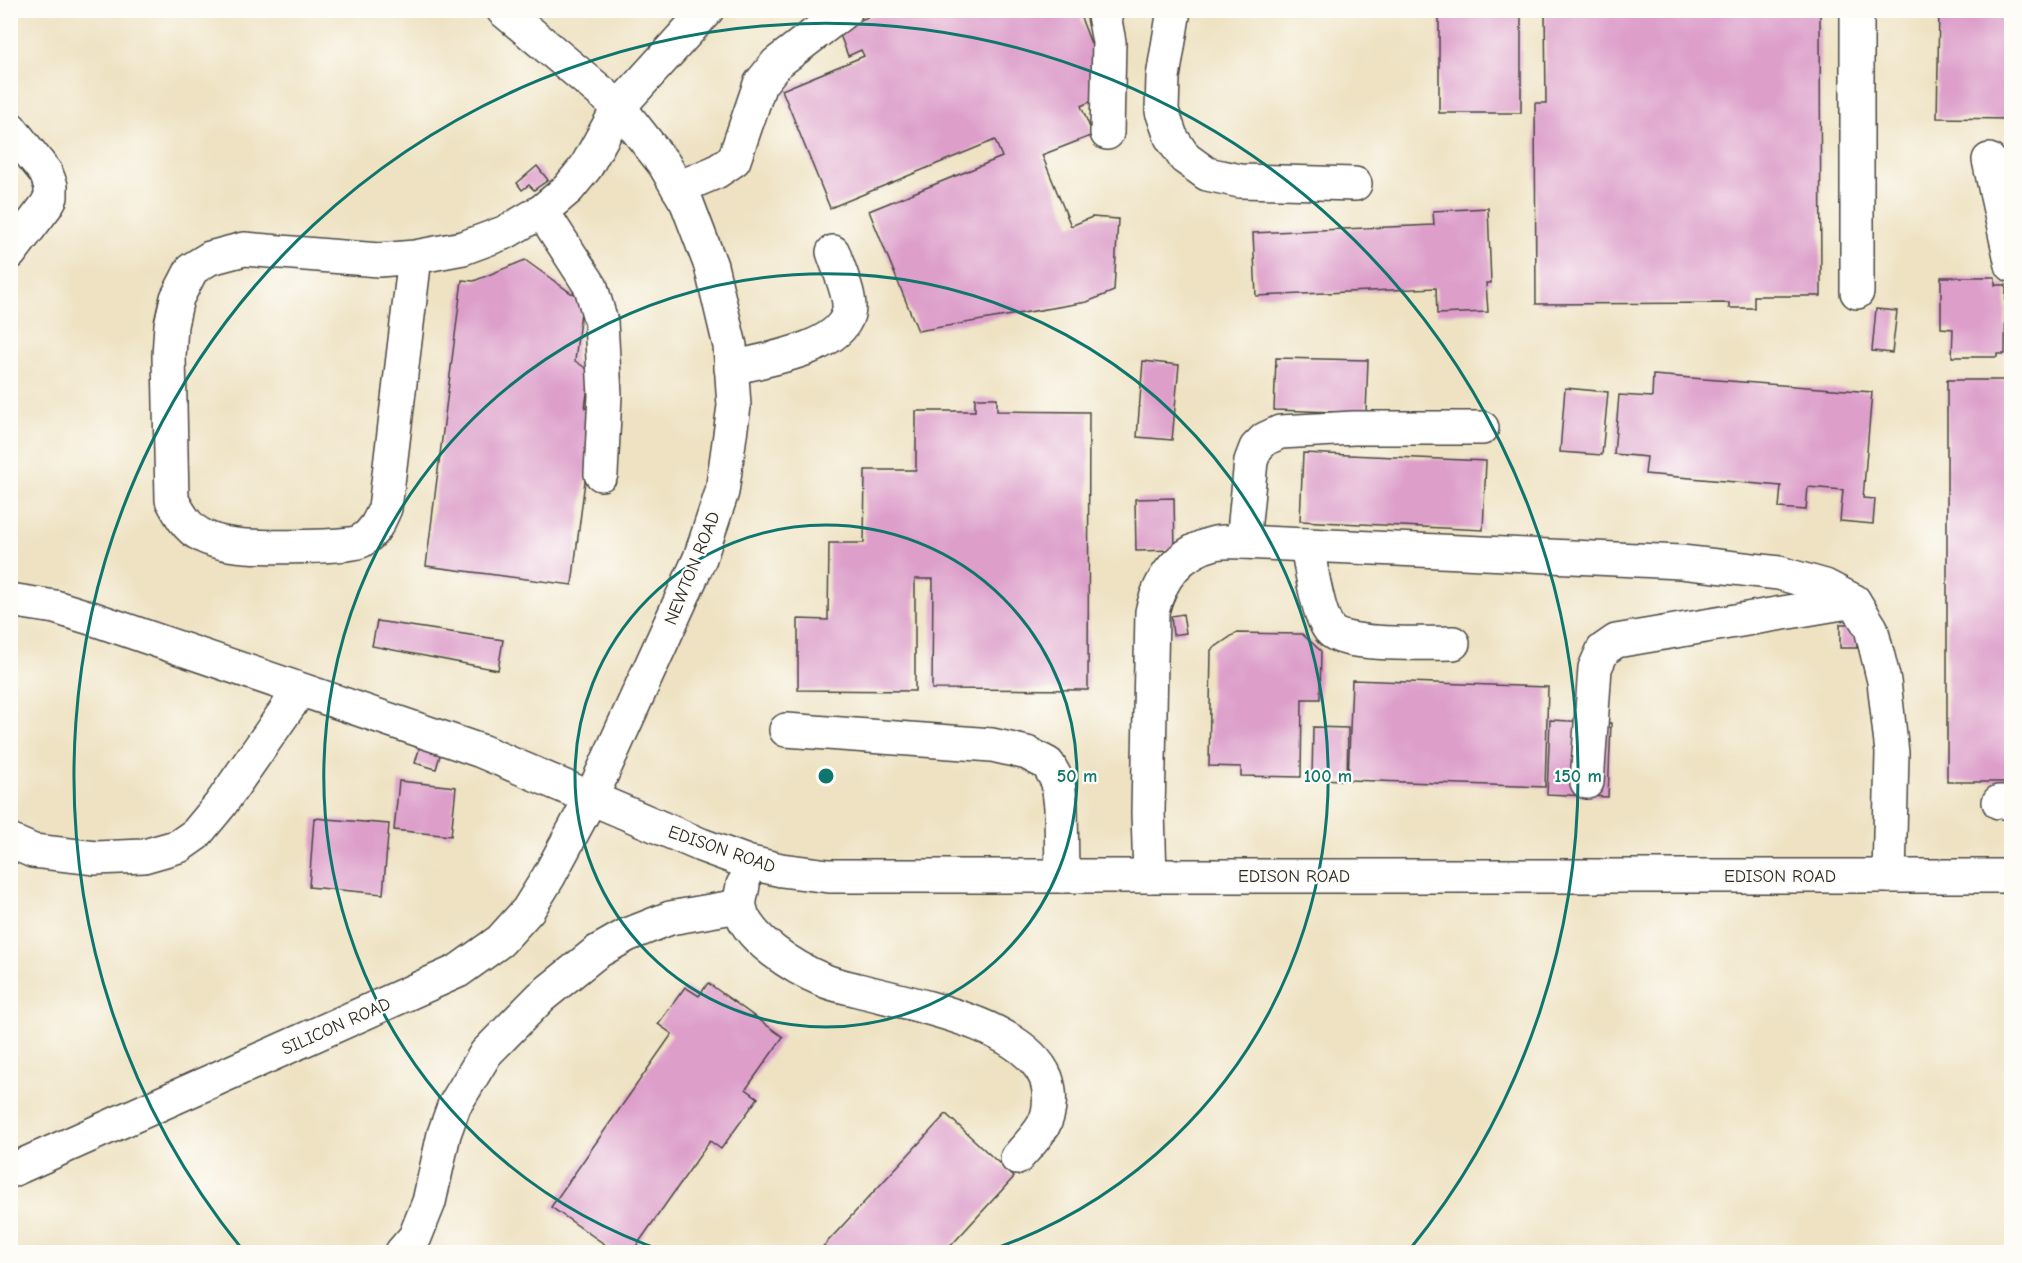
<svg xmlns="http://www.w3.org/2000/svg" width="2022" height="1263" font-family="'Comic Neue',sans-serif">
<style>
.building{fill:#dd9fca}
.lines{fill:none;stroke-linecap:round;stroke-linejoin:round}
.minor-casing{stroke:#484642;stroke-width:36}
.minor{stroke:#fff;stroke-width:33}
.ring{fill:none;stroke:#0f766e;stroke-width:3}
.labels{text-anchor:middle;stroke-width:4.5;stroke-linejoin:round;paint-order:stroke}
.street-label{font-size:18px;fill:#2b2b2b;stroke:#fdfcf7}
.centre{fill:#0f766e;stroke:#fdfcf7;stroke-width:3}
.ring-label{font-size:18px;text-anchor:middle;font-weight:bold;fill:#0f766e;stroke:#fdfcf7;stroke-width:4.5;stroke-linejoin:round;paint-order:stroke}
</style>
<rect width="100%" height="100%" fill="#fdfcf7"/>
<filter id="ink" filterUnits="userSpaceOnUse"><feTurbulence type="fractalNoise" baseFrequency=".0167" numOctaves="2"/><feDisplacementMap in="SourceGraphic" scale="12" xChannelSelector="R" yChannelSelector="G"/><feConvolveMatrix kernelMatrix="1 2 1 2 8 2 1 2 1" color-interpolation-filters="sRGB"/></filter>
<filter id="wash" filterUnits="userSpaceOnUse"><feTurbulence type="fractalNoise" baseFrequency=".008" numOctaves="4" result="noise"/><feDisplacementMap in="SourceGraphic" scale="24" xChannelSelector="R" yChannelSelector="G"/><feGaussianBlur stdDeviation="1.35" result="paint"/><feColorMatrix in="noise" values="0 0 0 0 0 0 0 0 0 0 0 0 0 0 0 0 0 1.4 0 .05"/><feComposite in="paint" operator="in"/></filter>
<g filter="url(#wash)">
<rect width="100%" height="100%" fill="#eee2c2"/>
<g id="blocks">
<g class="building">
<path d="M884,10H1078L1097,59L1096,99L1081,106L1093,135L1042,155L1071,226L1092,217L1118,219L1114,291L1087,302L918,331L869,211L1002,157L995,140L830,208L782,90L864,56L861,50L848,56L839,32L852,27L851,24Z"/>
<rect x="1439" y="10" width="82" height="103"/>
<path d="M1545,10H1820L1821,296H1754V308H1729V303L1536,304L1535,103H1546Z"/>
<path d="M1939,10H2012V119L1937,118Z"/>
<path d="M537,166L548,180L534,190L529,185L522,190L517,183Z"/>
<path d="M1488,208L1491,283H1486L1488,312L1437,314L1436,288L1256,296L1253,233L1434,225L1433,211Z"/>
<path d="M525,260L571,293L583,295L575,361L590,371L585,408L594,409L572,585L426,566L462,280L474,281Z"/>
<path d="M1941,277H1995V285H2006L2005,354H1997V357H1952L1953,329L1941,328Z"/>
<path d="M1876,309L1897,311L1892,353L1872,351Z"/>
<path d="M1276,358L1368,360L1366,413L1274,410Z"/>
<path d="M1143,361L1179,365L1172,440L1137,437Z"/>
<path d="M1653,375L1872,392L1863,498L1875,499L1873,524L1840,521L1843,490L1808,487L1806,510L1779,508L1781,486L1645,474L1647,457L1614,454L1619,395L1652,397Z"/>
<rect x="1947" y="380" width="65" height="402"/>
<path d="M1565,388L1608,392L1602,455L1560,452Z"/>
<path d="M975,398H997V411L1089,412L1088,690L932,689L933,579H915V691L798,690V619L828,620L829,543H864L865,470H916V411H975Z"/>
<path d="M1303,453L1486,461L1483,530L1300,521Z"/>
<path d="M1174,498L1175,550L1136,551L1135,499Z"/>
<path d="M1183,614L1186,633L1173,635L1171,616Z"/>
<path d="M377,621L503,640L498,670L372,646Z"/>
<rect x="1840" y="624" width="17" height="24"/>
<path d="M1236,633L1302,634L1321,651L1320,699H1302L1301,777L1241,776V767L1209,766L1211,650Z"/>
<path d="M1352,680L1548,687L1545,787L1348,780Z"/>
<path d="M1550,720L1611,723L1608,797L1547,794Z"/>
<path d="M1313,727L1348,728L1347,780L1312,779Z"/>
<path d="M420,746L441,752L436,769L415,763Z"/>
<path d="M399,781L456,787L451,836L394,830Z"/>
<path d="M314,818L389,824L383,894L309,887Z"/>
<path d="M708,983L783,1037L746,1089L758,1098L721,1149L710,1141L632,1252H616L551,1207L672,1034L658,1024L685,987L699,996Z"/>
<path d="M946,1114L1014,1177L945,1252H818Z"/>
</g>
</g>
</g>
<g filter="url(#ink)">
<use href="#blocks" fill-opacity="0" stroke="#484642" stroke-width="1.5"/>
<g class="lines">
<g class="minor-casing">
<g id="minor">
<path d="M1103,10L1109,42L1107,133"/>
<path d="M1174,10L1163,77L1162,111L1171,137L1185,158L1207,174L1240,181L1355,184"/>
<path d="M1857,10V292"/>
<path d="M10,128L46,173L51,186V197L46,206L10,253"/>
<path d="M1989,160L2012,265"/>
<path d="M678,188L716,172L734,160L760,84L777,63L846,10"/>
<path d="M542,211L591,287L601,322L605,395L601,474"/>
<path d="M415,257L385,508C379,522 374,533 361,541C348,548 264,547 246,546C232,545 213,542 201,535C187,528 179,513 172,500L169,356L171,325L177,298L192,269L210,258L244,249L379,260L415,257L463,248L506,232L542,211L568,189L586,167L619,107L707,10"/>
<path d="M731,368C763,360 838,350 848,314C853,299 838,268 833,252"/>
<path d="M1243,542L1251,461L1256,448L1265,439L1280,432L1354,428H1482"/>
<path d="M1307,545C1311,566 1317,614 1330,630C1343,647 1430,643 1453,643"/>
<path d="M10,600L55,607L94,619L481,751L701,845L747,862L781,870L829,876H2012"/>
<path d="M786,730L992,745L1027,753L1048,764L1058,782L1061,807L1062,876"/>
<path d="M1587,782L1595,668L1603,650L1616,641L1854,601"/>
<path d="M1999,802H2012"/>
<path d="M10,841L33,851L96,858L144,856L179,846L196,834L220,805L300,690"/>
<path d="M1150,876L1148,812L1152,612C1160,578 1179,552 1215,543C1223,541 1234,542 1243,542L1681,562L1779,573L1825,586L1854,601L1871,628L1884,681L1892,753L1889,876"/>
<path d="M743,885C742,892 739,901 740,907C745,938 796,969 823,980C834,985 847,987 858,990C911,1004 1023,1023 1046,1078C1051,1092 1051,1112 1043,1126C1036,1138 1025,1148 1017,1158"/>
<path d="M10,1171L458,971L500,941L528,910L549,876L591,798L700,558L722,492L734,406L730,346L711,266L687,203L678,188L664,164L619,107L503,10"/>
<path d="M402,1252L415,1237L429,1202L444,1134L454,1106L486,1053L541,997L597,952L627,935L670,918L739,906"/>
</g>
</g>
<use href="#minor" class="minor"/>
</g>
</g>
<g class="ring">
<circle cx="826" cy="776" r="251"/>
<path d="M667 1252A502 502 0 1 1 985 1252"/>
<path d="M242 1249A752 752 0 1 1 1410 1249"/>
</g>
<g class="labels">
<g class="street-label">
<text transform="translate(692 568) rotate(-68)" y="6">NEWTON ROAD</text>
<text transform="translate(722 849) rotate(19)" y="6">EDISON ROAD</text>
<text x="1294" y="882">EDISON ROAD</text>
<text x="1780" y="882">EDISON ROAD</text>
<text transform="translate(336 1026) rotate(-24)" y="6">SILICON ROAD</text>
</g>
</g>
<circle cx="826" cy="776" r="9" class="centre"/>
<g class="ring-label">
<text x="1077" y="782">50 m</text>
<text x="1328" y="782">100 m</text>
<text x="1578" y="782">150 m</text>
</g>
<rect width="2022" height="1263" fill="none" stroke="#fdfcf7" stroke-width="36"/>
</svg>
